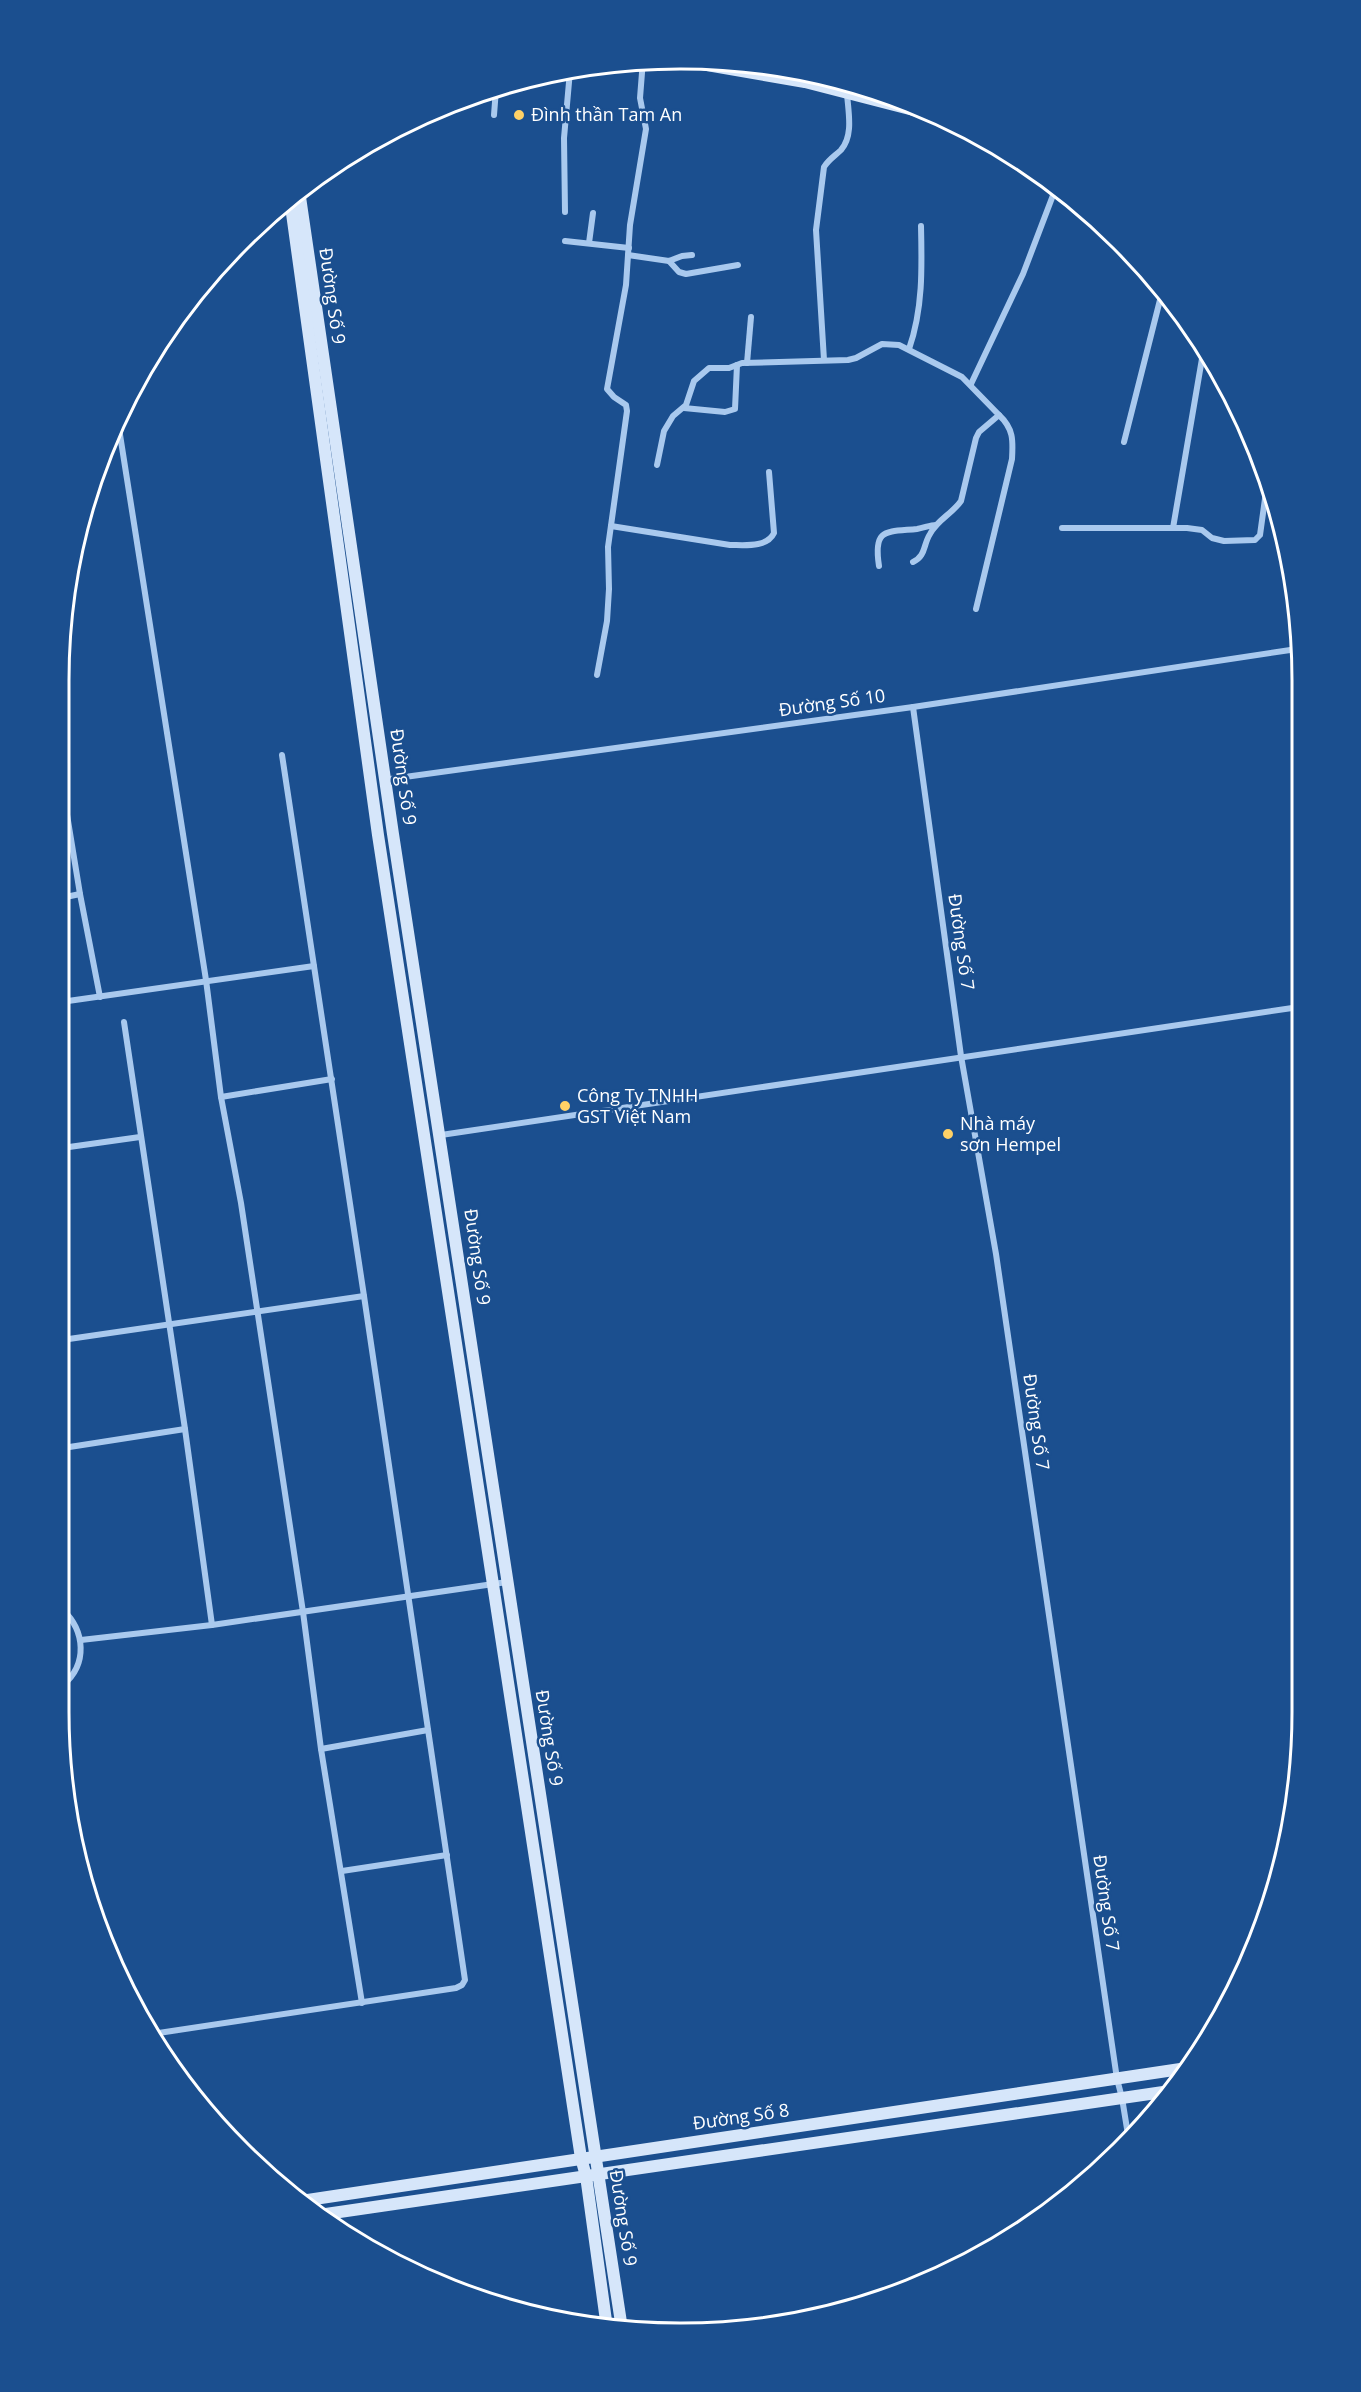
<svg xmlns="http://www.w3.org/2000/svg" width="1361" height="2392" font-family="'Open Sans',sans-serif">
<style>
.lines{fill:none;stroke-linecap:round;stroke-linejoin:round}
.street{stroke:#a9c9ee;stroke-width:6}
.secondary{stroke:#d6e6fa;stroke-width:12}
.poi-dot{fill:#ffd166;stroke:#1b4f8f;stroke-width:2}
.labels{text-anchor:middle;stroke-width:5;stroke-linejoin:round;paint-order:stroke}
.poi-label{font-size:18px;fill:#fff;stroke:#1b4f8f;text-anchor:start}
.street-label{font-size:18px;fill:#fff;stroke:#1b4f8f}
.rim{fill:none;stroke:#fff;stroke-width:3}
</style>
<rect width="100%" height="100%" fill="#1b4f8f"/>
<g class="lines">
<g class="street">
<path d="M494,115L496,89"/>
<path d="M565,212L564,138L570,71"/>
<path d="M565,241L629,248"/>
<path d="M589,243L593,213"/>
<path d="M628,255L669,261L682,256L692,255"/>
<path d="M669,261L679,272L686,274L738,265"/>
<path d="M909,349C923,309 922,268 921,226"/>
<path d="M824,360L816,230L824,167C829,159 835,156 841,150C854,135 848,111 847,93"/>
<path d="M747,363L751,317"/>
<path d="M971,384L1023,274L1055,190"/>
<path d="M684,408L725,412L735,409L737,365"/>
<path d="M118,422L206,980L221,1097L241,1203L303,1612L321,1749L362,2003"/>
<path d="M1124,442L1162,292"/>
<path d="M657,465L664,431L673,416L686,405L694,381L709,368H729L742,363L848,360L856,358L882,344L899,345L962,377L999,415L979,432L976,438L961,501C952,514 937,520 930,534C923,545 926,556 913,562"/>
<path d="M611,526L730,545C744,545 767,548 774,533L769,472"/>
<path d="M1062,528H1187L1202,530L1212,538L1224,541L1255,540L1260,535L1268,477"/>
<path d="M1173,528L1204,347"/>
<path d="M879,566C873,528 886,532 917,529C924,528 930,525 936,525"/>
<path d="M976,609L1012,459C1013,441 1014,429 999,415"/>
<path d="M597,675L607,621L609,589L608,547L627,411L626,405L614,397L607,389L626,285L630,225L646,129L640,98L643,60"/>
<path d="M913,707L961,1056L996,1254L1117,2079L1122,2098L1129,2141"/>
<path d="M282,755L364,1296"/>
<path d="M60,772L80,894L100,997"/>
<path d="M383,780L913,707L1297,649"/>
<path d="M61,898L80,894"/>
<path d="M61,1002L314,966"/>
<path d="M124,1022L185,1429L212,1625"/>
<path d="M221,1097L332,1079"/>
<path d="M441,1135L1299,1007"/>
<path d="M62,1148L140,1137"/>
<path d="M62,1340L364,1296L465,1980L462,1985L456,1988L152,2034"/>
<path d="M63,1448L185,1429"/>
<path d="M63,1610C85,1631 88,1664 63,1685"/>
<path d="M81,1640L212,1625L507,1582"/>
<path d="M321,1749L428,1730"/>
<path d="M342,1871L447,1855"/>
</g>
<g class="secondary">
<path d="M684,61L805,82L933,115"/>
<path d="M299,190L393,834L622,2329"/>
<path d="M290,199L378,835L581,2158L586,2176L607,2328"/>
<path d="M301,2201L1187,2068"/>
<path d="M319,2215L1170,2091"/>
</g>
</g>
<g class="poi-dot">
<circle cx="519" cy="115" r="6"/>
<circle cx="565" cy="1106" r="6"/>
<circle cx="948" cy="1134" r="6"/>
</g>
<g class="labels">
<g class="poi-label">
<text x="531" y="121">Đình thần Tam An</text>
<text x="577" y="1102">Công Ty TNHH<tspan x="577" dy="21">GST Việt Nam</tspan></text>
<text x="960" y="1130">Nhà máy<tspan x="960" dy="21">sơn Hempel</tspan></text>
</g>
<g class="street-label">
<text transform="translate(332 296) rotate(82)" y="6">Đường Số 9</text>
<text transform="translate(832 703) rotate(-8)" y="6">Đường Số 10</text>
<text transform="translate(403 777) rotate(82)" y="6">Đường Số 9</text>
<text transform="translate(961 942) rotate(82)" y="6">Đường Số 7</text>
<text transform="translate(477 1257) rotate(82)" y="6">Đường Số 9</text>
<text transform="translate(1036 1422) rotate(82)" y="6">Đường Số 7</text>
<text transform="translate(549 1738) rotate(81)" y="6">Đường Số 9</text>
<text transform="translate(1106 1903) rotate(82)" y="6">Đường Số 7</text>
<text transform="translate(741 2117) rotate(-8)" y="6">Đường Số 8</text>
<text transform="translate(623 2218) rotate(81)" y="6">Đường Số 9</text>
</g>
</g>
<path d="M0 0H1361V2392H0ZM680 69H681A611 611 0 0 1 1292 680V1712A611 611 0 0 1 681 2323H680A611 611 0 0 1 69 1712V680A611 611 0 0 1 680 69Z" fill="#1b4f8f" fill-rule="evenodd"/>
<path class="rim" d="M680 69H681A611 611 0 0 1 1292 680V1712A611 611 0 0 1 681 2323H680A611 611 0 0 1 69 1712V680A611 611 0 0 1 680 69Z"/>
</svg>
